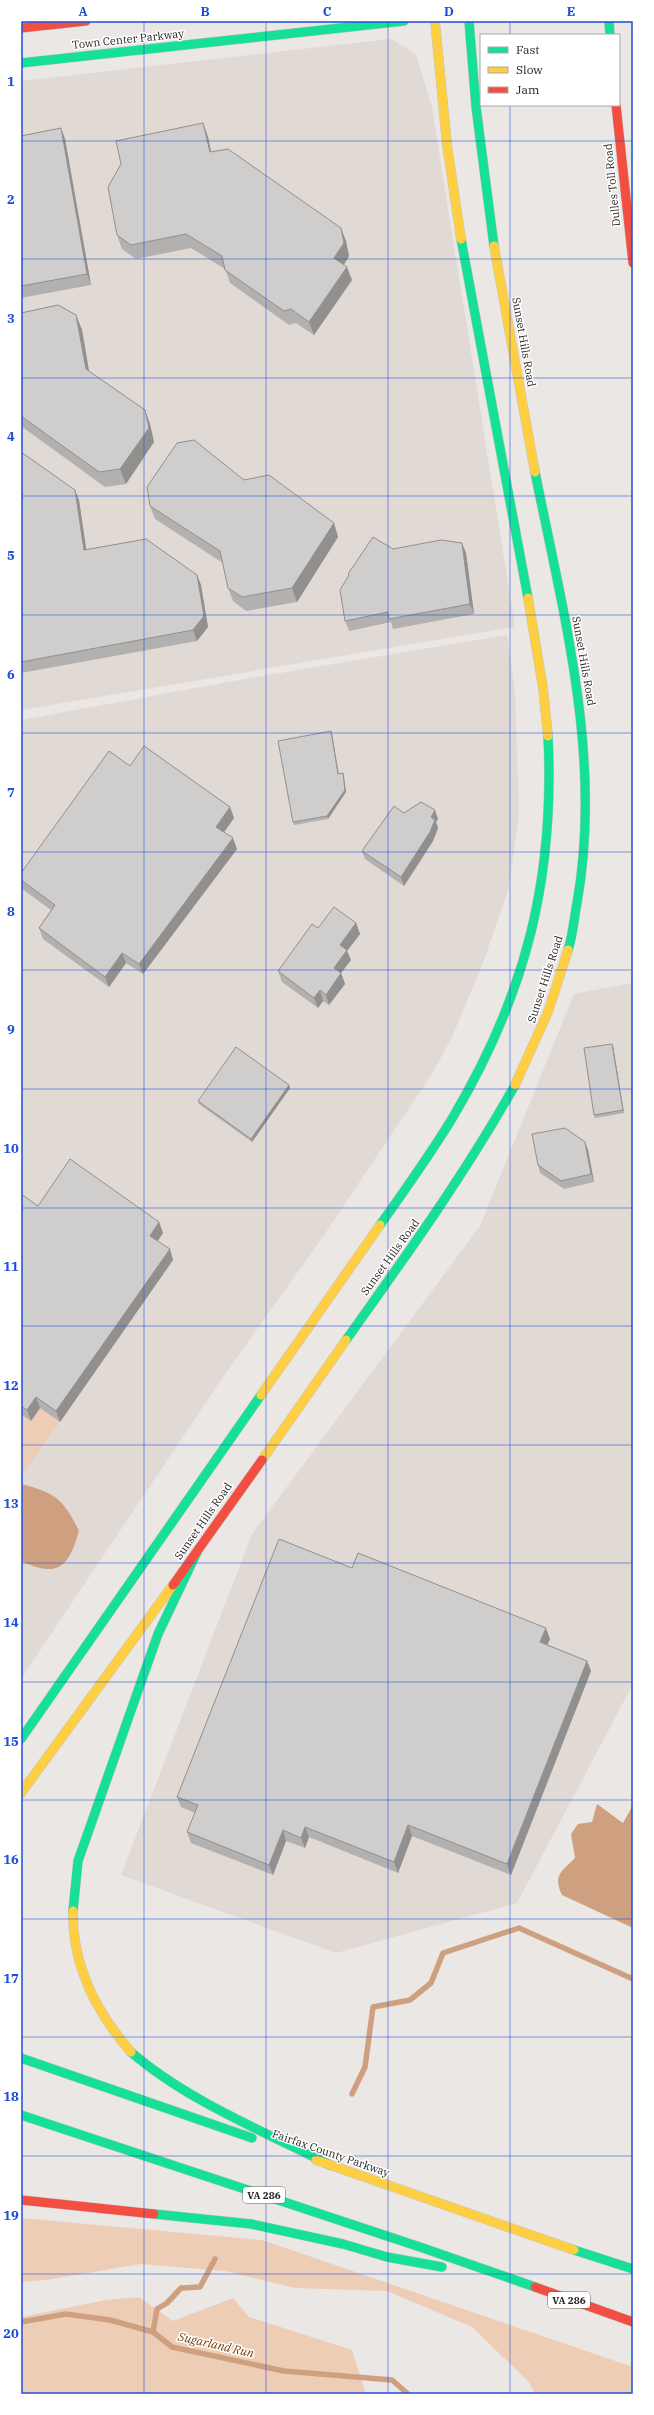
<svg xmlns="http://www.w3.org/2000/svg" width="654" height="2415" font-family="'IBM Plex Serif',serif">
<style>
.built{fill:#e1d9d3}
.green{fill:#eecdb7}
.water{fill:#cfa080}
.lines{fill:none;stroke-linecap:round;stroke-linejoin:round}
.stream{stroke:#cfa080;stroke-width:5.5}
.fast-casing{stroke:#c6c4c3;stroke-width:10}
.slow-casing{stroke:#c6c4c3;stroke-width:10}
.jam-casing{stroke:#c6c4c3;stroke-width:10}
.fast{stroke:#16e098;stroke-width:9}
.slow{stroke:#ffcf43;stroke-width:9}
.jam{stroke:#f24e42;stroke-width:9}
.wall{fill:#b3b1af}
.shaded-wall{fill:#92908f}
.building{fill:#d0cecc;stroke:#92908f}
.grid{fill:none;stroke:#1d4ed8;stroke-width:1;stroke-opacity:0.55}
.labels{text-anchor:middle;stroke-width:3;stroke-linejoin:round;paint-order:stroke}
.shield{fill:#fff;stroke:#686666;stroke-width:1}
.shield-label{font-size:10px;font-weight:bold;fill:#282524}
.street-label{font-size:11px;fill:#282524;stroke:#fff}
.water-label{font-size:12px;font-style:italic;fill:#7d3f08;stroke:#fff}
.neatline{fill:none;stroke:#1d4ed8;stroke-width:1.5}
.grid-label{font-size:13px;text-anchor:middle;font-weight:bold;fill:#1d4ed8}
</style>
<rect width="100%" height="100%" fill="#eae7e5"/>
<g class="built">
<path d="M391,39L416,54L432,108L515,627L21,710V81Z"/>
<path d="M507,635L515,691L519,815L509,887L483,963L452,1037L433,1072L322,1238L218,1384L21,1679V720L245,679Z"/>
<path d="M633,983V1684L517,1903L336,1953L121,1875L252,1534L480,1226L574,994Z"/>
</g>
<g class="green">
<path d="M40,1408L60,1422L24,1472L21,1470V1414L31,1421Z"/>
<path d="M21,2218L262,2240L633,2367V2394H535L529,2382L472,2327L387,2291L295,2288L225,2271L141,2264L46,2280L21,2282Z"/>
<path d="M139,2297L173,2321L233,2298L249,2317L352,2350L366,2394H21V2317L106,2300Z"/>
</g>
<g class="water">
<path d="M21,1484C56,1493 63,1499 79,1531C68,1568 58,1578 21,1561Z"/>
<path d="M597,1804L623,1823L633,1805V1928L562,1895C553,1875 561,1872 575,1858L571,1834L578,1824L592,1822Z"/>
</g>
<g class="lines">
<g class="stream">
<path d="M352,2094L365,2067L373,2007L410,2000L431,1983L443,1953L519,1928L633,1979"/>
<path d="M21,2322L66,2314L110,2320L153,2332L172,2347L284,2371L392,2380L408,2394"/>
<path d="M153,2332L157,2309L167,2303L181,2288L200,2287L215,2259"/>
</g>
<g class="fast-casing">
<g id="fast">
<path d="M469,21L476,107L494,246"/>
<path d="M609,21L610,35"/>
<path d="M21,63L404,21"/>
<path d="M461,239L528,598"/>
<path d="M535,472C563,613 603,758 577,903C574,918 573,935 568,950"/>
<path d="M380,1225C405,1190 430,1155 453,1117C526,994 555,879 548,736"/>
<path d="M346,1340C406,1256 465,1174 515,1085"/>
<path d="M21,1739L261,1395"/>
<path d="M73,1911L78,1861L158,1634L197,1552"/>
<path d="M131,2052C186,2100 265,2132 330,2165"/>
<path d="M21,2058L252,2138"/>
<path d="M21,2115L420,2247L535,2287"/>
<path d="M154,2214L251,2224L343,2244L387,2257L442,2267"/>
<path d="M574,2250L633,2269"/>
</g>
</g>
<g class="slow-casing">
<g id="slow">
<path d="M435,21L447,145L461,239"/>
<path d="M494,246L535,472"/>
<path d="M528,598L543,688L548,736"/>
<path d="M515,1085L548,1012L568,950"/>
<path d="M261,1395L380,1225"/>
<path d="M262,1460L346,1340"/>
<path d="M21,1793L173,1585"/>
<path d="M73,1911C72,1966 96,2012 131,2052"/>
<path d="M316,2160L574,2250"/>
</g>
</g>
<g class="jam-casing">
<g id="jam">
<path d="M21,28L86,21"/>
<path d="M616,105L633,263"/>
<path d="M173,1585L262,1460"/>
<path d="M21,2200L154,2214"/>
<path d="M535,2287L633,2322"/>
</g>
</g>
<use href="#fast" class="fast"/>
<use href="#slow" class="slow"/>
<use href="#jam" class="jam"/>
</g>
<g class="wall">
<path d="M203,123L208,137L211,152L346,241L349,256L344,265L352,280L314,335L296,323L289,325L230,283L225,269L191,248L136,259L122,249L117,235Z"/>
<path d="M61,128L65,139L91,285L21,298V136Z"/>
<path d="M21,313L76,315L82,330L89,371L145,410L150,424L154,442L126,484L105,487L21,426Z"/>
<path d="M21,452L79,500L86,550L197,575L201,585L208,627L197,641L21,673Z"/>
<path d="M244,480L334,523L338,537L297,602L246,611L233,601L228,588L223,563L155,519L150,506Z"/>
<path d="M393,549L466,553L474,614L393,629L391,622L349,631L345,621L348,576V574Z"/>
<path d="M332,734L339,774L344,776L346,792L328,819L294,825L293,822Z"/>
<path d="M130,766L230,807L234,818L224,832L237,849L143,974L126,963L109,987L43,939L39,928L51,910L21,888V873Z"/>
<path d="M404,813L438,819L436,822L438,828L433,841L404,886L365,859L362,851Z"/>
<path d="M356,923L360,934L347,951L351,960L341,973L345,984L329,1005L323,1001L318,1008L282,982L278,971L318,928Z"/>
<path d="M613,1046L624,1113L595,1118L594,1115Z"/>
<path d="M289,1085L290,1088L252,1142L199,1104L198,1101Z"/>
<path d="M585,1142L588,1150L594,1182L564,1189L540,1173L538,1165Z"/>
<path d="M21,1194L38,1206L159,1222L163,1233L158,1241L173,1260L60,1422L40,1408L31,1421L21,1414Z"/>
<path d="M352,1568L550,1639L547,1645L587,1661L591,1671L511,1875L412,1836L398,1873L309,1837L305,1848L286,1841L273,1875L191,1843L187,1832L195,1813L181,1807L177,1797Z"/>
</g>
<g class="shaded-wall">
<path d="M203,123L208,137L214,166L210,152Z"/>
<path d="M61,128L65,139L91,285L87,274Z"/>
<path d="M341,228L346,241L349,256L339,272L334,258Z"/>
<path d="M347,267L352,280L314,335L309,322Z"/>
<path d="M76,315L82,330L91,383L86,369Z"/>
<path d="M145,410L150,424L154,442L126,484L120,469Z"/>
<path d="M75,490L79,500L88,561L84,550Z"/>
<path d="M334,523L338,537L297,602L292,588Z"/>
<path d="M462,543L466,553L474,614L470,604Z"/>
<path d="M197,575L201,585L208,627L197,641L193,630Z"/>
<path d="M331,731L332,734L339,777L338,774Z"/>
<path d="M343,773L346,792L328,819L327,816Z"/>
<path d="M230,807L234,818L220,838L216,827Z"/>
<path d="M435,810L438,819L436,822L438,828L433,841L404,886L401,877Z"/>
<path d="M233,838L237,849L143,974L139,964Z"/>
<path d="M356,923L360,934L347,951L351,960L341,973L345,984L329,1005L326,995L340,945Z"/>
<path d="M122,953L126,963L109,987L105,977Z"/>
<path d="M320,990L323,1001L318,1008L314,998Z"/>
<path d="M612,1044L613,1046L624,1113L623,1110Z"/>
<path d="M289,1085L290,1088L252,1142L251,1139Z"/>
<path d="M585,1142L588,1150L594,1182L591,1174Z"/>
<path d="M159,1222L163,1233L154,1246L150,1236Z"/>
<path d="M170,1249L173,1260L60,1422L56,1411Z"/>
<path d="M36,1397L40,1408L31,1421L27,1410Z"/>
<path d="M546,1628L550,1639L544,1653L540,1642Z"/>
<path d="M587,1661L591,1671L511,1875L507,1864Z"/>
<path d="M408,1825L412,1836L398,1873L394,1862Z"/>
<path d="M305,1827L309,1837L305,1848L301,1838Z"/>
<path d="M283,1830L286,1841L273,1875L269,1865Z"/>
</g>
<g class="building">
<path d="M203,123L210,152L228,149L341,228L344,243L334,258L347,267L309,322L291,309L284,311L225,270L222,256L186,234L131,245L117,235L108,187L121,164L116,141Z"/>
<path d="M61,128L87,274L21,286V136Z"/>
<path d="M58,305L76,315L86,369L145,410L149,428L120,469L99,472L21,416V313Z"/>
<path d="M194,440L244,480L269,475L334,523L292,588L242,597L228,588L220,551L150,506L147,487L177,443Z"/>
<path d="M21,452L75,490L84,550L146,539L197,575L204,616L193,630L21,662Z"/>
<path d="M373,537L393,549L441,540L462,543L470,604L389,619L388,612L345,621L340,590L349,575L348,574Z"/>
<path d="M331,731L338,774L343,773L345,790L327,816L293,822L278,741Z"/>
<path d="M144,746L230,807L216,827L233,838L139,964L122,953L105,977L39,928L55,905L21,880V873L109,751L130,766Z"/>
<path d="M421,802L435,810L431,817L435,820L430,832L401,877L362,851L394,806L404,813Z"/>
<path d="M334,907L356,923L340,945L347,950L334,968L341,973L326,995L320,990L314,998L278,971L312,924L318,928Z"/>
<path d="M612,1044L623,1110L594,1115L584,1048Z"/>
<path d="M236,1047L289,1085L251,1139L198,1101Z"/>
<path d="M565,1128L585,1142L591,1174L561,1181L538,1165L532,1134Z"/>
<path d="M70,1159L159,1222L150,1236L170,1249L56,1411L36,1397L27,1410L21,1406V1194L38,1206Z"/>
<path d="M279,1539L352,1568L358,1553L546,1628L540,1642L587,1661L507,1864L408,1825L394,1862L305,1827L301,1838L283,1830L269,1865L187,1832L198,1805L177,1797Z"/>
</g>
<path class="grid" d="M144,21V2394M266,21V2394M388,21V2394M510,21V35M510,105V2394M21,141H633M21,259H633M21,378H633M21,496H633M21,615H633M21,733H633M21,852H633M21,970H633M21,1089H633M21,1208H633M21,1326H633M21,1445H633M21,1563H633M21,1682H633M21,1800H633M21,1919H633M21,2037H633M21,2156H633M21,2274H633"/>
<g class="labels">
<g class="shield">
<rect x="243" y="2187" width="42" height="16" rx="3"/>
<rect x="548" y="2292" width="42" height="16" rx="3"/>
</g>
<g class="shield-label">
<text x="264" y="2199">VA 286</text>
<text x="569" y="2304">VA 286</text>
</g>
<g class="street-label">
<text transform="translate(128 39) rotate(-6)" y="4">Town Center Parkway</text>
<text transform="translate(612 185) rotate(-96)" y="4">Dulles Toll Road</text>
<text transform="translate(524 342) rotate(80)" y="4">Sunset Hills Road</text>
<text transform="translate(584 661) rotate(80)" y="4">Sunset Hills Road</text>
<text transform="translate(545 979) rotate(-72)" y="4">Sunset Hills Road</text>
<text transform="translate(390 1257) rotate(-54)" y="4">Sunset Hills Road</text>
<text transform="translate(203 1521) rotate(-55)" y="4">Sunset Hills Road</text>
<text transform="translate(331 2153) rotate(19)" y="4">Fairfax County Parkway</text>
</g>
<g class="water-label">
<text transform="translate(216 2345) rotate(13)" y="4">Sugarland Run</text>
</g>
</g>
<rect width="654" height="2415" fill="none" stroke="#ffffff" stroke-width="44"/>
<rect x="480" y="34" width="140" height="72" fill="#ffffff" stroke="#a9a8a7"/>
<rect x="488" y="47" width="20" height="6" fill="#16e098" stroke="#a9a8a7"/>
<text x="516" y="54" font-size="12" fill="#282524">Fast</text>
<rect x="488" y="67" width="20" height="6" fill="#ffcf43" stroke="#a9a8a7"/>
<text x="516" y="74" font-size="12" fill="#282524">Slow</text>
<rect x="488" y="87" width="20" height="6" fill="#f24e42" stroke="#a9a8a7"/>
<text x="516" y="94" font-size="12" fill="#282524">Jam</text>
<rect x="22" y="22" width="610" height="2371" class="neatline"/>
<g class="grid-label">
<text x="83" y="16">A</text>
<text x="205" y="16">B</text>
<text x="327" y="16">C</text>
<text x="449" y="16">D</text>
<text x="571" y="16">E</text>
<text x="11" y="86">1</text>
<text x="11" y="204">2</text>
<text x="11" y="323">3</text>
<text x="11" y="441">4</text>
<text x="11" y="560">5</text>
<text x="11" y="679">6</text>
<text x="11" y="797">7</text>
<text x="11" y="916">8</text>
<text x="11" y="1034">9</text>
<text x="11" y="1153">10</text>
<text x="11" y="1271">11</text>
<text x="11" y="1390">12</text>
<text x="11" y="1508">13</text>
<text x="11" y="1627">14</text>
<text x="11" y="1746">15</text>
<text x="11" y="1864">16</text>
<text x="11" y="1983">17</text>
<text x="11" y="2101">18</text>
<text x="11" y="2220">19</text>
<text x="11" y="2338">20</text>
</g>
</svg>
